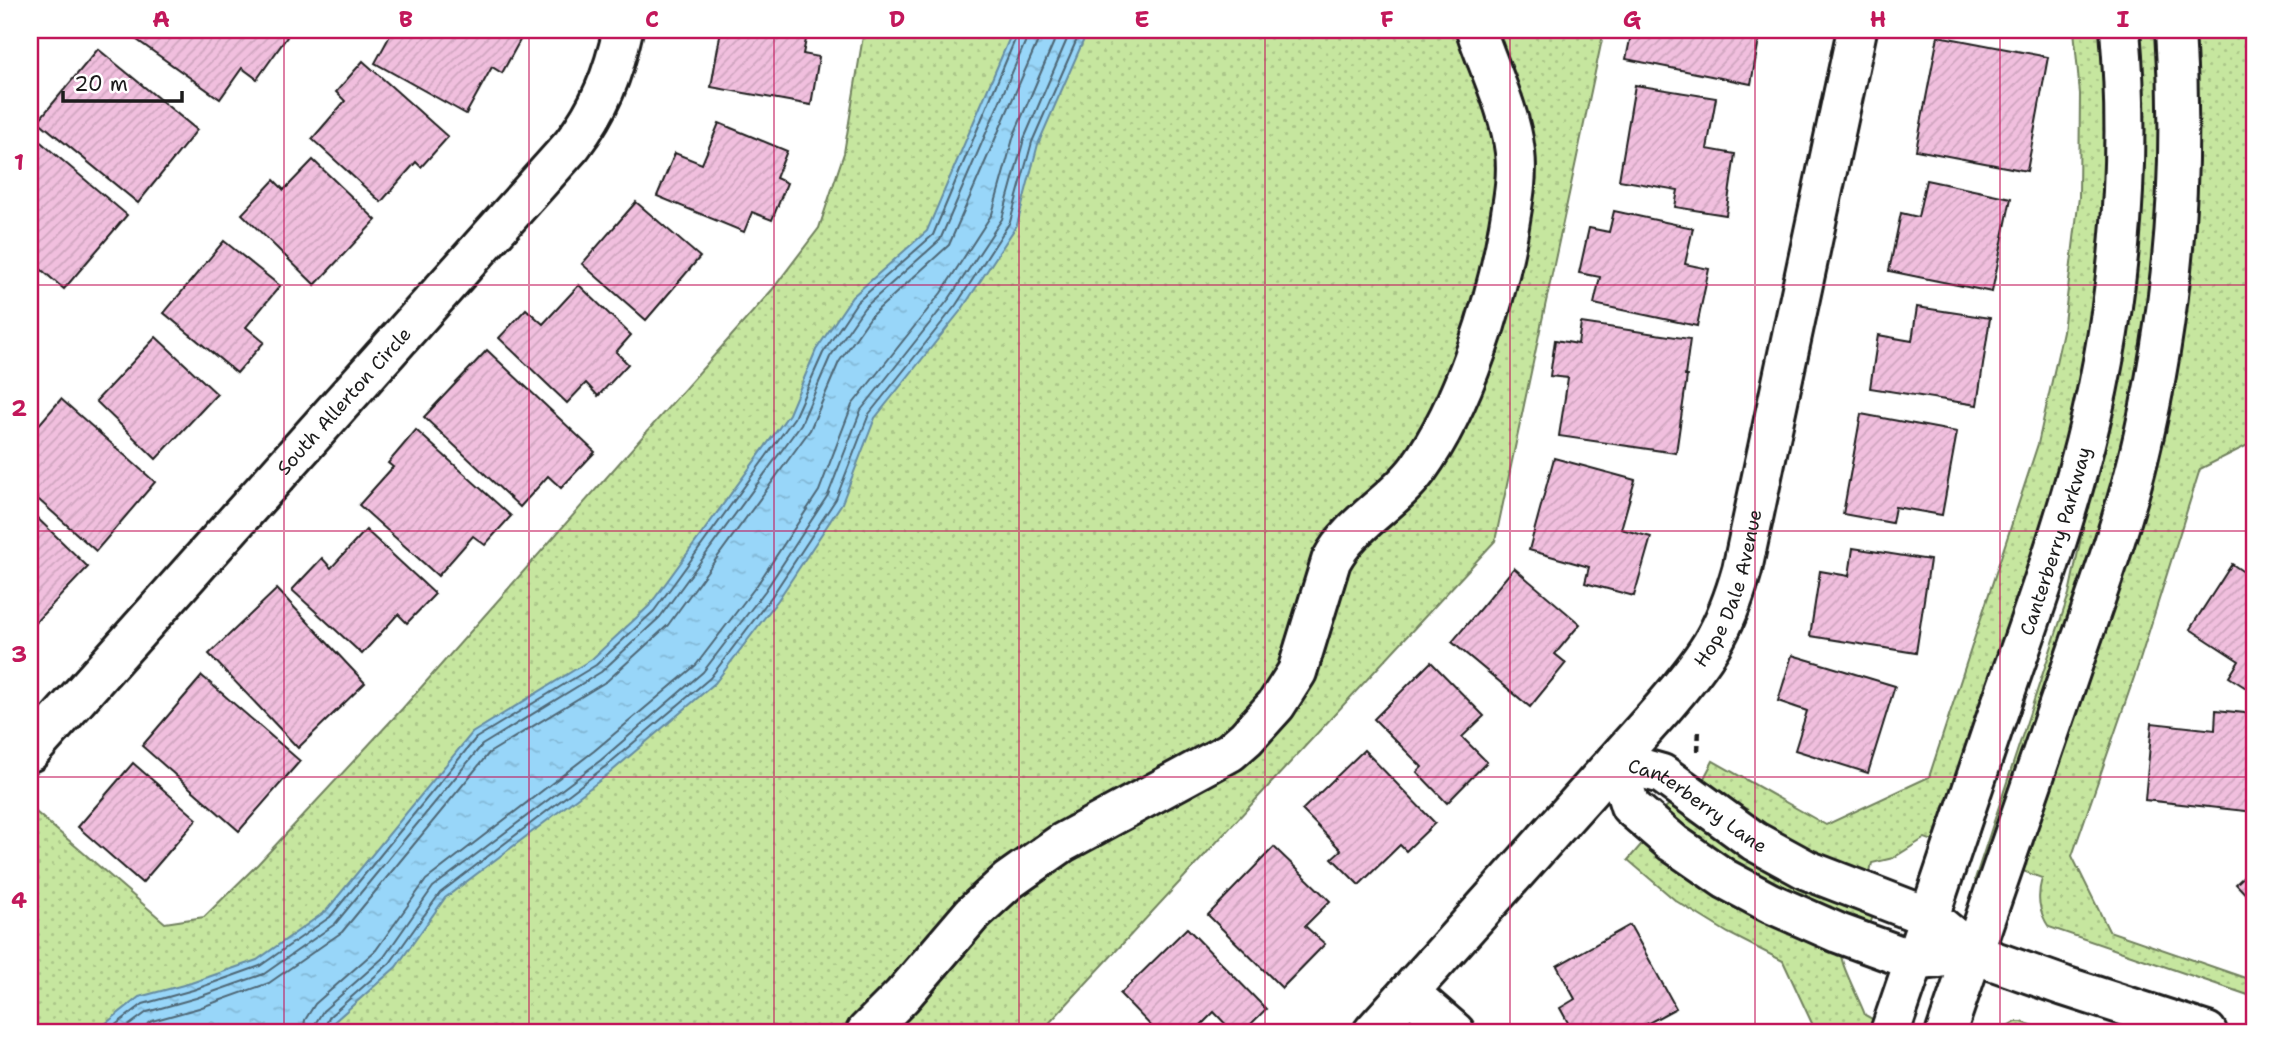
<svg xmlns="http://www.w3.org/2000/svg" width="2284" height="1062" font-family="'Shantell Sans',sans-serif">
<style>
.grass{fill:url(#grass-dots);stroke:#71815e;stroke-width:2}
.water{fill:url(#water-ripples);stroke:#668ca1;stroke-width:2}
.lines{fill:none;stroke-linecap:round;stroke-linejoin:round}
.shore{stroke:#4e6674;stroke-width:2}
.building{fill:url(#building-hatch);stroke:#1c1c1c;stroke-width:2}
.minor-casing{stroke:#1c1c1c;stroke-width:44}
.path{stroke:#1c1c1c;stroke-width:4.5;stroke-dasharray:7 5;stroke-linecap:butt}
.minor{stroke:#fff;stroke-width:38}
.grid{fill:none;stroke:#c2185b;stroke-width:2;stroke-opacity:0.55}
.labels{text-anchor:middle;stroke-width:7;stroke-linejoin:round;paint-order:stroke}
.street-label{font-size:19px;fill:#1c1c1c;stroke:#fff}
.neatline{fill:none;stroke:#c2185b;stroke-width:2.5}
.grid-label{font-size:23px;text-anchor:middle;font-weight:bold;fill:#c2185b}
</style>
<defs>
<pattern id="grass-dots" width="8" height="8" patternUnits="userSpaceOnUse" patternTransform="scale(1.75)"><rect width="8" height="8" fill="#c6e69f"/><path d="M2 2h.1M6 6h.1" fill="none" stroke="#aac588" stroke-width="1.8" stroke-linecap="round"/></pattern>
<pattern id="water-ripples" width="26" height="14" patternUnits="userSpaceOnUse" patternTransform="scale(1.75)"><rect width="26" height="14" fill="#98d6f9"/><path d="M2 4q2-2 4 0t4 0M15 11q2-2 4 0t4 0" fill="none" stroke="#82b7d5"/></pattern>
<pattern id="building-hatch" width="6" height="6" patternUnits="userSpaceOnUse" patternTransform="scale(1.75)"><rect width="6" height="6" fill="#f1bfde"/><path d="M-1 1l2-2M0 6l6-6M5 7l2-2" fill="none" stroke="#cea4be"/></pattern>
</defs>
<rect width="100%" height="100%" fill="#fff"/>
<filter id="ink" filterUnits="userSpaceOnUse"><feTurbulence type="fractalNoise" baseFrequency=".0143" numOctaves="2"/><feDisplacementMap in="SourceGraphic" scale="14" xChannelSelector="R" yChannelSelector="G"/><feConvolveMatrix kernelMatrix="1 2 1 2 8 2 1 2 1" color-interpolation-filters="sRGB"/></filter>
<g filter="url(#ink)">
<g class="grass">
<path d="M864,30H1604L1495,541L1041,1032H30V807L165,923L204,917L258,864L402,709L772,290L819,228L844,153Z"/>
<path d="M2074,30H2106L2110,88L2101,269L2069,444L1939,843L1925,838L1893,858L1872,863L1869,876L1852,870L1773,834L1702,782L1713,761L1826,825L1929,777L2038,444L2063,331L2079,197L2080,94Z"/>
<path d="M2138,30H2158L2163,158L2145,339L2115,484L1981,886L1977,885L1975,879L2069,594L2090,495Z"/>
<path d="M2191,30H2254V442L2200,469L2139,663L2072,856L2109,931L2254,981V997L2049,927C2038,911 2037,896 2042,878L2020,870L2103,625Z"/>
<path d="M1670,804L1873,915L1871,922L1866,927L1761,883L1664,815L1666,807Z"/>
<path d="M1646,839L1841,951C1839,963 1860,1000 1865,1015L1876,1021L1872,1032H1816L1783,961L1728,933L1676,901L1628,860Z"/>
<path d="M2016,1022H2022L2052,1032H1999Z"/>
</g>
<path class="water" d="M1013,30H1088L1038,144L1017,225L962,309L875,418L842,503L778,600L715,683L611,772L445,898L396,967L335,1021L328,1032H95L139,997L191,983L257,960L326,911L472,733L592,659L649,606L789,414L816,350L852,297L927,231Z"/>
<g class="lines">
<g class="shore">
<path d="M106,1032L143,1004L193,990L260,966L330,917L476,738L596,665L654,611L794,418L823,353L857,302L933,235L1019,30"/>
<path d="M120,1032L147,1012L196,998L264,974L335,924L482,745L601,672L660,617L801,424L830,357L864,308L940,240L1027,38L1028,30"/>
<path d="M137,1032L152,1021L199,1008L269,983L342,932L489,753L607,681L668,625L810,430L839,362L872,315L949,245L1037,43L1039,30"/>
<path d="M303,1032L305,1020L315,1004L376,950L426,880L594,751L696,665L757,585L819,491L852,405L941,293L992,214L1014,135L1059,30"/>
<path d="M313,1032L315,1024L323,1011L384,957L433,887L601,760L703,672L765,591L828,495L861,410L949,299L1002,219L1024,139L1071,30"/>
<path d="M322,1032L330,1016L390,963L440,893L606,766L710,678L772,596L836,499L869,414L956,305L1010,222L1032,142L1081,30"/>
</g>
</g>
<g class="building">
<path d="M123,30H277L287,37L257,79L242,68L220,99Z"/>
<path d="M393,30H518L524,33L502,73L492,67L466,114L375,63Z"/>
<path d="M721,30H808L803,54L819,57L811,105L711,87Z"/>
<path d="M1632,30H1737L1760,34L1751,84L1626,59Z"/>
<path d="M1938,36L2048,57L2027,171L1916,150Z"/>
<path d="M98,49L197,130L138,203L38,121Z"/>
<path d="M363,61L448,137L421,167L416,162L381,202L312,139L345,101L336,92Z"/>
<path d="M1635,85L1716,98L1707,149L1735,154L1726,215L1675,207L1678,190L1619,180Z"/>
<path d="M719,123L787,151L776,178L787,183L772,220L752,212L744,232L657,196L675,153L702,164Z"/>
<path d="M30,133L127,215L64,289L30,260Z"/>
<path d="M313,160L376,220L315,285L242,214L274,180L284,190Z"/>
<path d="M1926,180L2011,198L1992,292L1889,271L1901,213L1918,217Z"/>
<path d="M636,202L700,257L646,320L582,264Z"/>
<path d="M1614,211L1693,228L1685,264L1709,269L1697,326L1594,304L1600,277L1579,273L1589,228L1609,232Z"/>
<path d="M224,241L280,286L246,327L264,342L237,373L164,313Z"/>
<path d="M579,285L631,335L616,352L628,364L598,396L586,383L567,403L499,338L526,309L543,324Z"/>
<path d="M1917,307L1990,318L1977,405L1870,388L1878,335L1912,341Z"/>
<path d="M1581,323L1690,339L1685,376H1687L1676,453L1559,436L1568,378L1550,376L1555,340L1578,344Z"/>
<path d="M156,337L217,394L156,459L96,401Z"/>
<path d="M487,350L595,452L561,488L548,476L520,507L424,417Z"/>
<path d="M61,399L155,482L96,551L30,492V435Z"/>
<path d="M1861,414L1957,432L1942,515L1895,507L1892,523L1843,514Z"/>
<path d="M416,430L511,516L485,545L473,536L438,576L359,505L393,467L388,463Z"/>
<path d="M1554,458L1635,480L1621,529L1651,537L1634,596L1585,583L1589,567L1529,550Z"/>
<path d="M30,511L88,567L30,628Z"/>
<path d="M366,530L435,594L407,623L398,614L362,654L292,590L322,558L331,568Z"/>
<path d="M1853,548L1930,560L1916,653L1810,636L1820,571L1849,576Z"/>
<path d="M2232,564L2254,579V693L2229,677L2239,661L2190,629Z"/>
<path d="M1514,568L1580,624L1555,654L1566,663L1530,707L1452,642Z"/>
<path d="M277,589L365,683L298,748L209,654Z"/>
<path d="M1792,655L1895,686L1868,773L1795,750L1807,711L1778,701Z"/>
<path d="M1431,662L1484,716L1462,737L1487,762L1447,803L1417,772L1422,767L1374,719Z"/>
<path d="M202,676L300,761L239,831L142,746Z"/>
<path d="M2216,710L2254,714V812L2145,800L2152,723L2215,730Z"/>
<path d="M1364,750L1435,823L1406,851L1400,845L1359,885L1332,858L1341,850L1302,810Z"/>
<path d="M133,763L197,819L142,883L78,827Z"/>
<path d="M1274,847L1330,901L1305,926L1325,944L1282,988L1208,915Z"/>
<path d="M2254,867V903L2236,884Z"/>
<path d="M1630,925L1676,1008L1632,1032H1573L1560,1008L1575,999L1557,966Z"/>
<path d="M1187,928L1266,1009L1243,1032H1233L1214,1012L1194,1032H1157L1120,994Z"/>
</g>
<g class="lines">
<g class="minor-casing">
<g id="minor">
<path id="s1" d="M30,752L572,145C600,108 613,75 623,30"/>
<path id="s2" d="M1616,761L1662,774L1754,841L1807,870L1929,917L1974,954L2064,986L2207,1032"/>
<path d="M1616,761L1630,806L1673,843L1725,879L1770,903L1838,933L1915,961L1940,958"/>
<path d="M1409,992L1455,1032"/>
<path d="M866,1032L902,996L972,914L1008,881L1062,843L1230,752L1246,738L1276,705L1297,672L1331,561C1351,523 1393,503 1418,469C1464,405 1496,303 1509,226C1513,201 1518,177 1515,152C1510,110 1489,69 1476,30"/>
<path id="s3" d="M1373,1032L1663,708C1705,659 1724,634 1742,570L1857,30"/>
<path id="s4" d="M1890,1032C1926,927 1961,822 1997,716C2025,635 2055,553 2078,470C2117,328 2133,177 2120,30"/>
<path d="M1946,1032C1986,917 2026,802 2065,687C2090,612 2119,537 2138,460C2172,320 2185,173 2175,30"/>
</g>
</g>
<path class="path" d="M1698,751L1699,728"/>
<use href="#minor" class="minor"/>
</g>
</g>
<path class="grid" d="M284,30V1032M529,30V1032M774,30V1032M1019,30V1032M1265,30V1032M1510,30V1032M1755,30V1032M2000,30V1032M30,285H2254M30,531H2254M30,777H2254"/>
<g class="labels">
<g class="street-label">
<text dy="7" stroke="none"><textPath href="#s1" startOffset="471">South Allerton Circle</textPath></text>
<text dy="7" stroke="none"><textPath href="#s4" startOffset="518">Canterberry Parkway</textPath></text>
<text dy="7" stroke="none"><textPath href="#s3" startOffset="574">Hope Dale Avenue</textPath></text>
<text dy="7" stroke="none"><textPath href="#s2" startOffset="94">Canterberry Lane</textPath></text>
</g>
</g>
<rect width="2284" height="1062" fill="none" stroke="#fff" stroke-width="77"/>
<path d="M63 91v10h119v-10" fill="none" stroke="#1c1c1c" stroke-width="3.5"/>
<text x="74" y="91" font-size="21" fill="#1c1c1c" stroke="#ffffff" stroke-width="5" paint-order="stroke">20 m</text>
<rect x="38" y="38" width="2208" height="986" class="neatline"/>
<g class="grid-label">
<text x="161" y="27">A</text>
<text x="406" y="27">B</text>
<text x="652" y="27">C</text>
<text x="897" y="27">D</text>
<text x="1142" y="27">E</text>
<text x="1387" y="27">F</text>
<text x="1632" y="27">G</text>
<text x="1878" y="27">H</text>
<text x="2123" y="27">I</text>
<text x="19" y="170">1</text>
<text x="19" y="416">2</text>
<text x="19" y="662">3</text>
<text x="19" y="908">4</text>
</g>
</svg>
